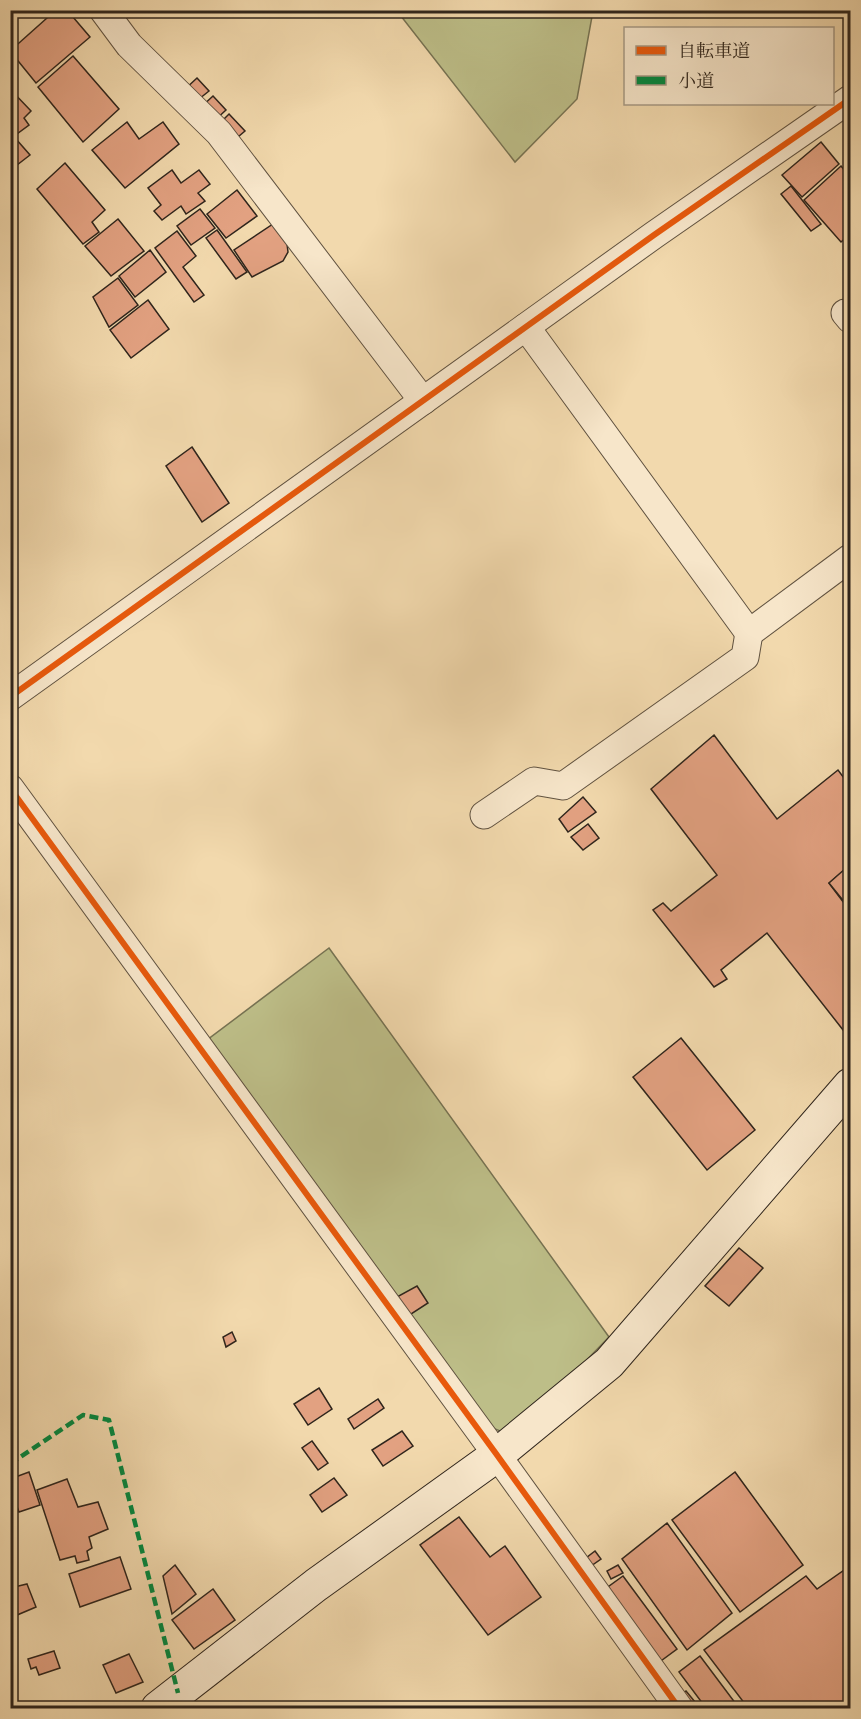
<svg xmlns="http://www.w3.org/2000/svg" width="861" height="1719" font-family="Vollkorn,'Noto Serif JP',serif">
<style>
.green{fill:#bdbe88;stroke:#767252;stroke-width:1.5}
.building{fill:#e2a181;stroke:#2f251c;stroke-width:1.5}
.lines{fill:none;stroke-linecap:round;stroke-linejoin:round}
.street-casing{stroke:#605240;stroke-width:29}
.secondary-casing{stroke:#2f251c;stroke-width:35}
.street{stroke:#f7e6ca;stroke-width:27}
.secondary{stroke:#f7e6ca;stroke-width:33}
.quiet{stroke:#00873e;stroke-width:4.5;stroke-dasharray:9 4.5;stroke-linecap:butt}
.cycleway-casing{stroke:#f7e6ca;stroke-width:10}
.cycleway{stroke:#e8590c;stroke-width:6}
</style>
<rect width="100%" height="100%" fill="#f2d9ad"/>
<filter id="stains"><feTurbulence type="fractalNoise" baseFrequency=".00333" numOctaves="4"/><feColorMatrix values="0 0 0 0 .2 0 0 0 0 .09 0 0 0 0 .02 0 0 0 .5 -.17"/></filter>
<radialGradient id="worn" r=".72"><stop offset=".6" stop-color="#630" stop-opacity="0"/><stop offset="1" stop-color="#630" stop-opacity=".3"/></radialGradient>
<g class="green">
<path d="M397,11H593L577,99L515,162Z"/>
<path d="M329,948L609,1337L572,1375L503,1432L484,1425L207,1040Z"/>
</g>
<g class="building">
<path d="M56,10H67L90,37L36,83L10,51Z"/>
<path d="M73,56L119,109L83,142L38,87Z"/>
<path d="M197,78L209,91L194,103L183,91Z"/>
<path d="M10,89L31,111L24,118L29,125L10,139Z"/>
<path d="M213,96L226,110L213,122L200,108Z"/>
<path d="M229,114L245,131L232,142L217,126Z"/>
<path d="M127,122L139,139L163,122L179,144L125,188L92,150Z"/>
<path d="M16,139L30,155L17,165L10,157V144Z"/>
<path d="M821,142L839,164L802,197L782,175Z"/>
<path d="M65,163L105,210L92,222L99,232L83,244L37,189Z"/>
<path d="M841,166L850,177V234L841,242L804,200Z"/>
<path d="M172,170L181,183L199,170L210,184L198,193L205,201L186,214L181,206L162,220L154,211L161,205L148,188Z"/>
<path d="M791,186L821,224L811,231L781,194Z"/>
<path d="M237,190L257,216L226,238L207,214Z"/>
<path d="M200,209L215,228L191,245L177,226Z"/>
<path d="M118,219L144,251L111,276L85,246Z"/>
<path d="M273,224L287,244L288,252L283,261L252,277L234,250Z"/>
<path d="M217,230L247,272L236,279L206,238Z"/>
<path d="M177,231L196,256L183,267L204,295L194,302L155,248Z"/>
<path d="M150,250L166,272L135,297L119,276Z"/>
<path d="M118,278L138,305L109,327L93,297Z"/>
<path d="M148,300L169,329L131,358L110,330Z"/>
<path d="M192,447L229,503L202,522L166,466Z"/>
<path d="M714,735L777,819L838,770L850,786V865L829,883L850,911V1032L847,1035L767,933L721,970L727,979L714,987L653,910L663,903L671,911L717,875L651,789Z"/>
<path d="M583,797L596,812L568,832L559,819Z"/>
<path d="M588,824L599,838L583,850L571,837Z"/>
<path d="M846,868L850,869V909L829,883Z"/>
<path d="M681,1038L755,1130L707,1170L633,1077Z"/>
<path d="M739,1248L763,1268L729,1306L705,1286Z"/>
<path d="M417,1286L428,1303L405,1318L395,1298Z"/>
<path d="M232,1332L236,1341L226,1347L223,1337Z"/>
<path d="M319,1388L332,1409L308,1425L294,1404Z"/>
<path d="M378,1399L384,1408L354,1429L348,1419Z"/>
<path d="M402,1431L413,1446L383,1466L372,1450Z"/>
<path d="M312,1441L328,1463L318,1470L302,1448Z"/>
<path d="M29,1472L40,1505L19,1512L10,1487V1479Z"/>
<path d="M735,1472L803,1565L740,1612L672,1520Z"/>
<path d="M334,1478L347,1495L322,1512L310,1495Z"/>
<path d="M67,1479L78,1507L98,1502L108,1529L89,1537L92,1548L87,1551L89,1560L77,1563L75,1556L60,1560L37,1490Z"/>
<path d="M459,1517L490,1557L505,1546L541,1597L488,1635L420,1545Z"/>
<path d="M667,1523L732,1613L687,1650L622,1559Z"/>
<path d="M595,1551L601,1559L591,1566L586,1558Z"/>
<path d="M120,1557L131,1589L80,1607L69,1574Z"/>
<path d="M175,1565L196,1594L172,1614L163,1576Z"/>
<path d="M618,1565L623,1573L611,1579L607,1571Z"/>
<path d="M850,1566V1708H748L704,1650L806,1576L817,1589Z"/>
<path d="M623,1576L677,1649L654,1666L601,1592Z"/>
<path d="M27,1584L36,1607L10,1618V1588Z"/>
<path d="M213,1589L235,1620L194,1649L172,1620Z"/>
<path d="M54,1651L60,1668L39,1675L36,1667L31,1669L28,1659Z"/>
<path d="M129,1654L143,1682L116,1693L103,1665Z"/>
<path d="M700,1656L739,1708H706L679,1672Z"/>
<path d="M686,1691L700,1708H685L677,1697Z"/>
</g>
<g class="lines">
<g class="street-casing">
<g id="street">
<path d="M103,10L129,45L219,133L423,401"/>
<path d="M845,313L850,319"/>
<path d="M526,327L749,633L850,558"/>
<path d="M10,697L654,235L850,99"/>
<path d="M10,788L497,1455L679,1708"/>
<path d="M484,815L534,781L563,786L745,657L749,633"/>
</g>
</g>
<g class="secondary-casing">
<path id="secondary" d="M158,1708L316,1585L497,1455L609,1363L850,1085"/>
</g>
<use href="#street" class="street"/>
<use href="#secondary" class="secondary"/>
<path class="quiet" d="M10,1464L83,1415L109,1420L178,1693"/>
<g class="cycleway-casing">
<g id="cycleway">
<path d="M10,697L654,235L850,99"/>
<path d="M10,788L497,1455L679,1708"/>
</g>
</g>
<use href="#cycleway" class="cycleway"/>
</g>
<rect width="861" height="1719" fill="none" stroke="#f2d9ad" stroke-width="36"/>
<rect x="12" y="12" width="837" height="1695" fill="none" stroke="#2f251c" stroke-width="3"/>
<rect x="18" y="18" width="825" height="1683" fill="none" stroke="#2f251c" stroke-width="1.5"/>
<rect x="624" y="27" width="210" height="78" fill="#f7e6ca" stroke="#a79984" stroke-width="1.5"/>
<rect x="636" y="46" width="30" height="9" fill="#e8590c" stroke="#a79984" stroke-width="1.5"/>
<text x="678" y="57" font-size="18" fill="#2f251c">自転車道</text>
<rect x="636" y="76" width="30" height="9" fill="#00873e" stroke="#a79984" stroke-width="1.5"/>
<text x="678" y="87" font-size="18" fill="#2f251c">小道</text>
<rect width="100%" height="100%" filter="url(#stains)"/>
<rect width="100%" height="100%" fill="url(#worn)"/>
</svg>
